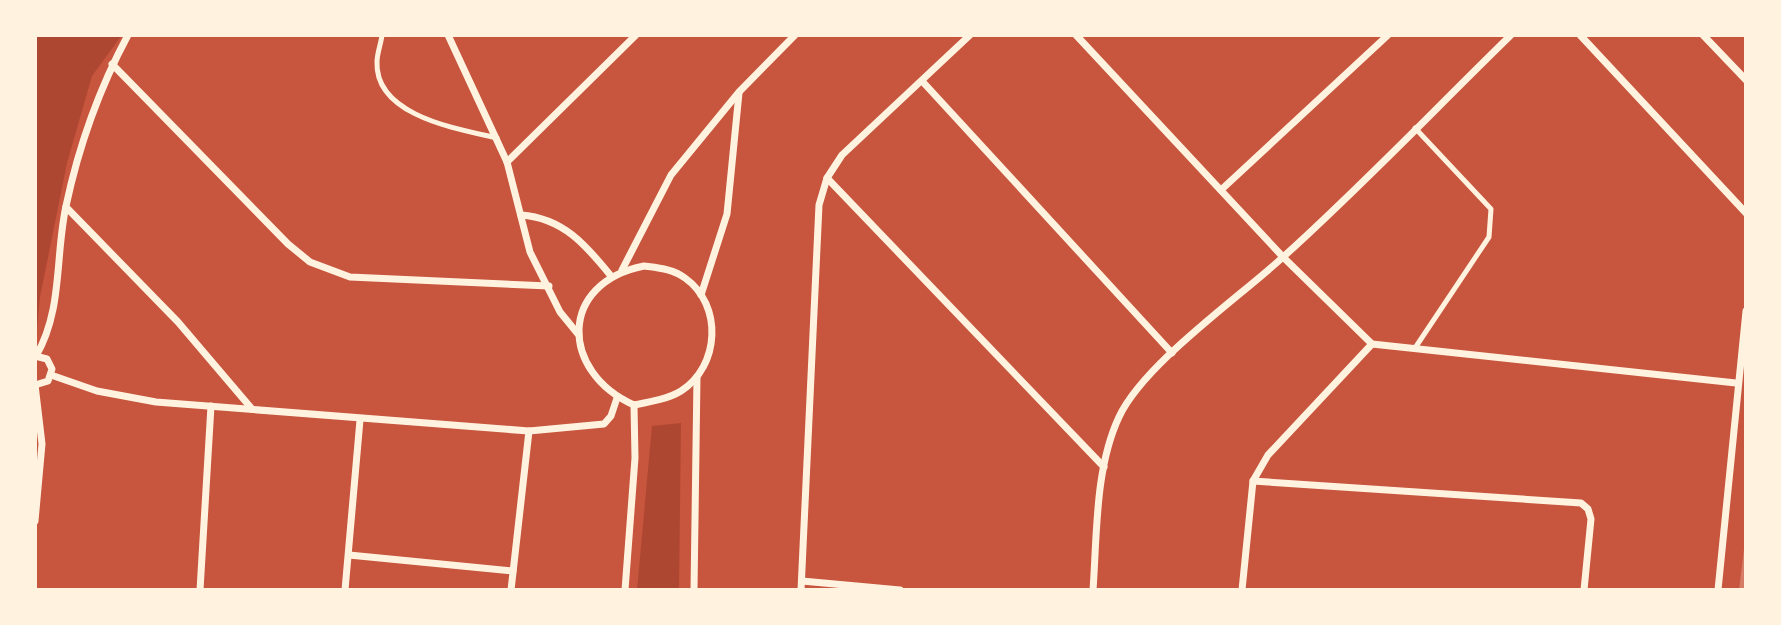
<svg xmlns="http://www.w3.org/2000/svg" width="1781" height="625" font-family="'Fira Sans Condensed',sans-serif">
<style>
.green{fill:#ae4732}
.building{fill:#d67c66}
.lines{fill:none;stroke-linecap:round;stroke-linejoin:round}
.service{stroke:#fff3e0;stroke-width:5}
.minor{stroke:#fff3e0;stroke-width:7}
</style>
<rect width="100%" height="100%" fill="#c8553d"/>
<g class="green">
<path d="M35,35H122L92,76L67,163L40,297L35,352Z"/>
<path d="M681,423L679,590H637L652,426Z"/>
</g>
<path class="building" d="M1744,549L1746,590H1739Z"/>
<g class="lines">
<g class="service">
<path d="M382,35C381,44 377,53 377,62C375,116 458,129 497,138"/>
<path d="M1415,348L1489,237L1491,209L1415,128"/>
</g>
<g class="minor">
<path d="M448,35L507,162L530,252L560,312L578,334"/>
<path d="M1076,35L1283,257L1372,344L1736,383"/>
<path d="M1580,35L1746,213"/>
<path d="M1703,35L1746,80"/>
<path d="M112,64L288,244L310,262L350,277L549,286"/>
<path d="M922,81L1172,353"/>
<path d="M507,162L636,35"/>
<path d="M827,178L1104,467"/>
<path d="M1221,190L1388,35"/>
<path d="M66,207L178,322L252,409"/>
<path d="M521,215C563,218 586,245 611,276"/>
<path d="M644,266C659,268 673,269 685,278C723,305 720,366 681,391C668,399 650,402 634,405C560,372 558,283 644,266Z"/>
<path d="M622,270L671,175L739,92L795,35"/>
<path d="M701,295L727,214L739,93"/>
<path d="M35,356L47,359L52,369L48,381L35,385"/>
<path d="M36,356C63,310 55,256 66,206C79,145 99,89 128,35"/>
<path d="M51,375L97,391L156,402L529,431L604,424L611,416L617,398"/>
<path d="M1253,481L1581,503L1588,509L1591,519L1584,590"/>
<path d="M35,521L42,444L35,385"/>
<path d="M349,555L513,571"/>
<path d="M802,581L900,590"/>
<path d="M200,590L211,406"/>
<path d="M345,590L360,420"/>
<path d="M511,590L529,431"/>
<path d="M625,590L635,458L634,405"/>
<path d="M694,590L697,377"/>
<path d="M801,590L819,205L827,178L842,155L970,35"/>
<path d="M1093,590C1097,535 1095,468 1119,417C1144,364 1237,299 1282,258C1361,187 1435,109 1511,35"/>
<path d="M1242,590L1253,481L1268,455L1372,344"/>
<path d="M1718,590L1746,311"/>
</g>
</g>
<rect width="1781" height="625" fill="none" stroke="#fff3e0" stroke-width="74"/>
</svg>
